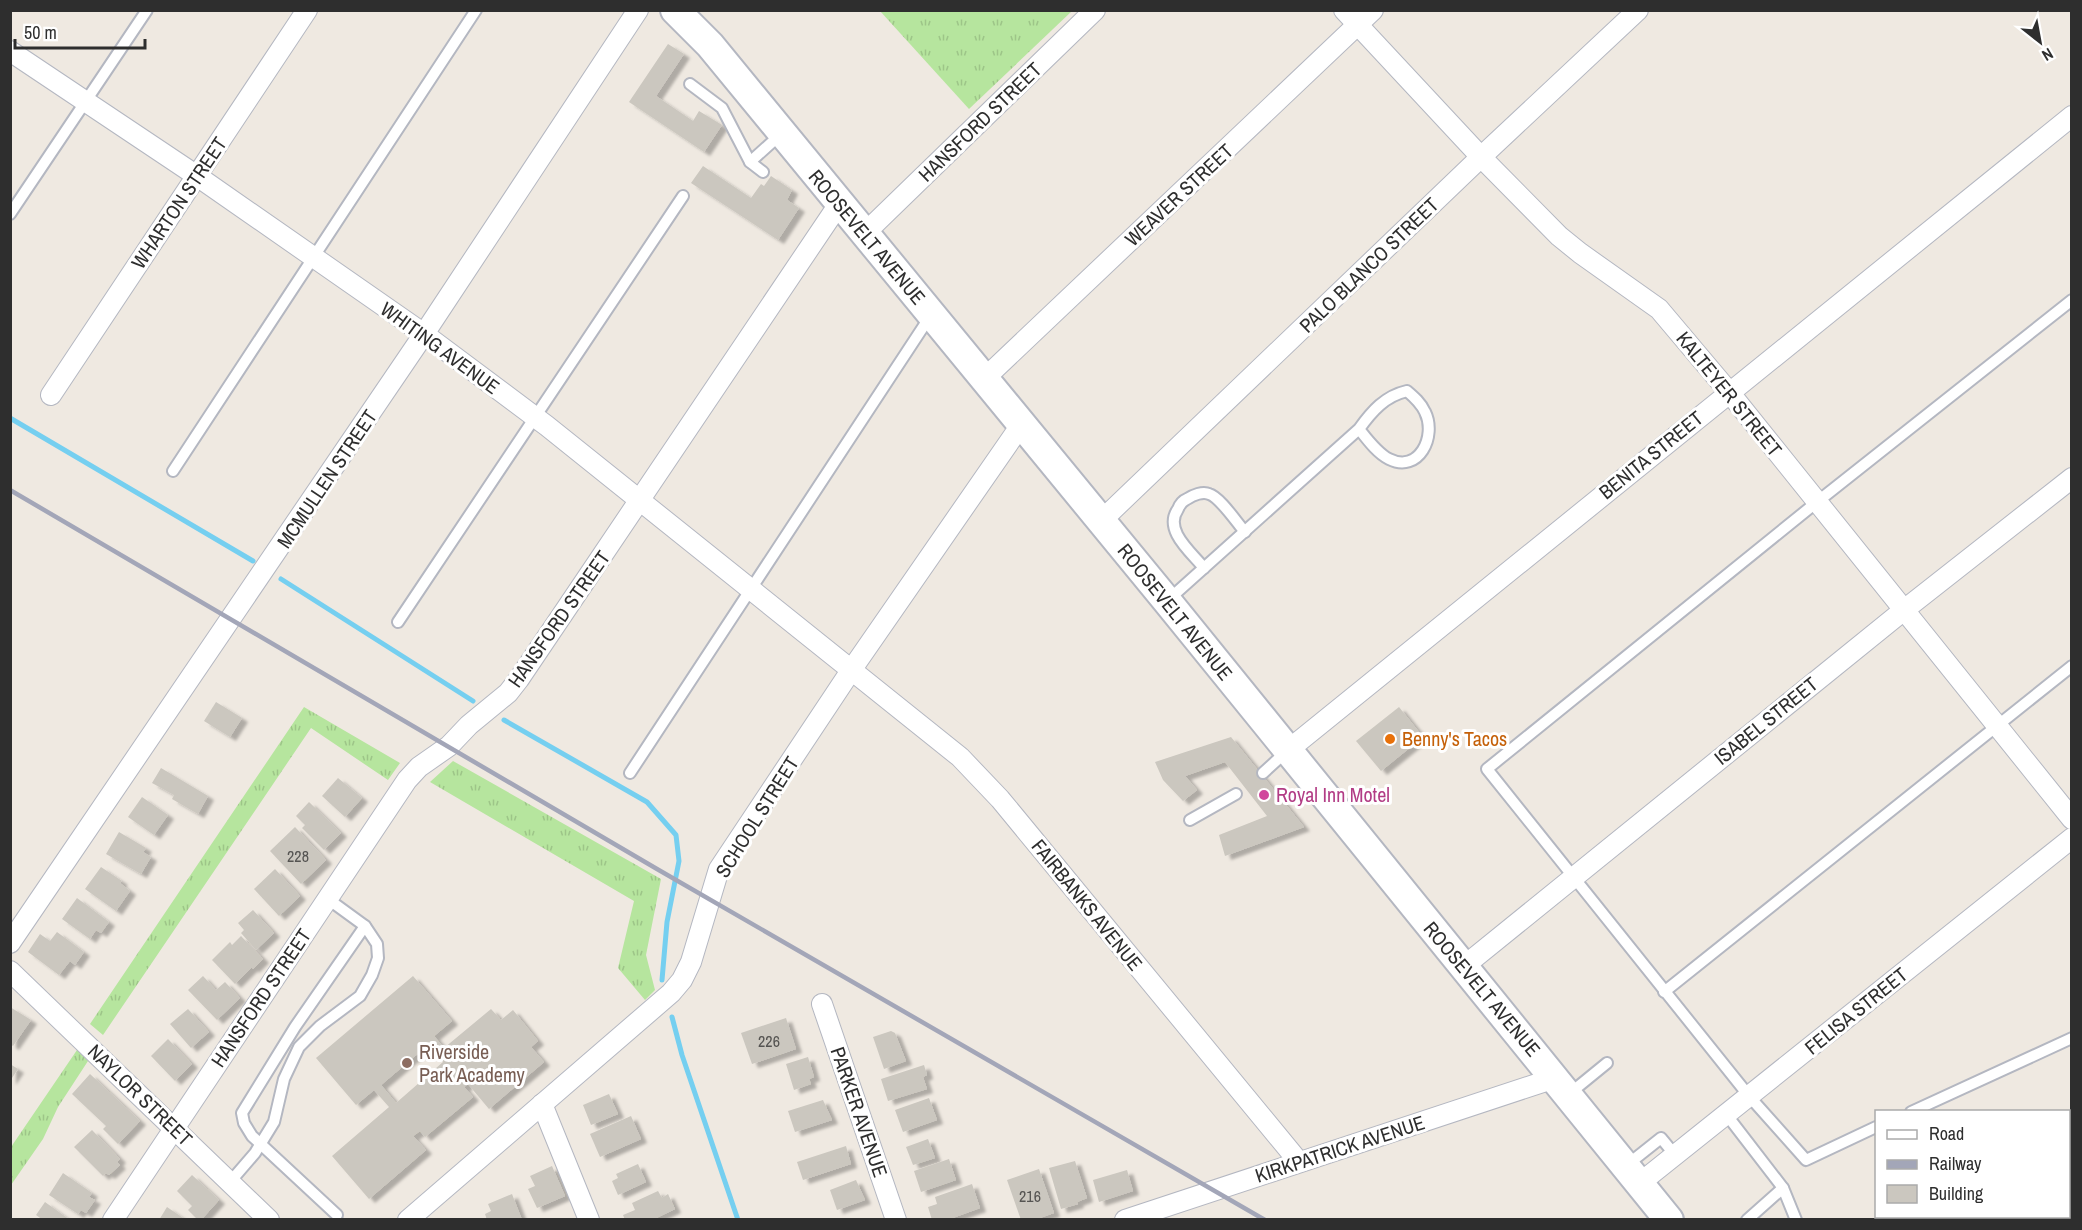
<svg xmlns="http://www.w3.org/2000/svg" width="2082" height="1230" font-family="'Archivo Narrow',sans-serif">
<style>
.grass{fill:url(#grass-tufts)}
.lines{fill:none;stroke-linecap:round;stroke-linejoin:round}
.stream{stroke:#75cff0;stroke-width:5}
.building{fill:#cbc7bf;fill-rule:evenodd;filter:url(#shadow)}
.lane-casing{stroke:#b4b7c1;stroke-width:14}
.street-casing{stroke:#b4b7c1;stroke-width:22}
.secondary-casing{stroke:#b4b7c1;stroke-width:32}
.lane{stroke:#fff;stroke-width:10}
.street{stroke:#fff;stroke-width:20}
.secondary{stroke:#fff;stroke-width:28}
.rail{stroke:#a3a6b8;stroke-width:4.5}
.food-dot{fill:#e8710a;stroke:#fff;stroke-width:2}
.hotel-dot{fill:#d1479c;stroke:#fff;stroke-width:2}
.education-dot{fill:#8d6e63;stroke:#fff;stroke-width:2}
.labels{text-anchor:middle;stroke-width:6;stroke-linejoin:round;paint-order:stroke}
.number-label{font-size:16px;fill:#555452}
.street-label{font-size:20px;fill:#2e2e2e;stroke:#fff}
.food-label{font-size:20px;fill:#c56008;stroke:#fff;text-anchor:start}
.hotel-label{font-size:20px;fill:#b23c85;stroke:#fff;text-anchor:start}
.education-label{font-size:20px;fill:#785e54;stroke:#fff;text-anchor:start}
</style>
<defs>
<pattern id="grass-tufts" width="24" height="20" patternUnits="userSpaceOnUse" patternTransform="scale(1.5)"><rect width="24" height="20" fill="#b6e59e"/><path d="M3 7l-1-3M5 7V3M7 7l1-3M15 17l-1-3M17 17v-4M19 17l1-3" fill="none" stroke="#9dc588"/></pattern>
<filter id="shadow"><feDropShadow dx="6" dy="4" stdDeviation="1.5" flood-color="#0004"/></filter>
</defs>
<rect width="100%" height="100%" fill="#efe9e1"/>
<g class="grass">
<path d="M880,11H1072L969,109Z"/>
<path d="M304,707L400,763L388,780L311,728L103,1035L90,1024Z"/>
<path d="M453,761L661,879L646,955L655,990L645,1000L618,968L634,901L430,782Z"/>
<path d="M77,1050L88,1061L58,1107L43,1139L11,1185V1147Z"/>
</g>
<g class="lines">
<g class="stream">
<path d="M10,418L253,561"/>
<path d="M281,579L473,701"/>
<path d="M504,720L647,802L676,835L679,861L667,922L662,980"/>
<path d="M672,1017L682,1055L738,1220"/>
</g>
</g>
<g class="building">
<path d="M668,44L684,54L656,96L693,121L699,111L722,125L704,152L629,102Z"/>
<path d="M703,166L751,198L761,184L764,186L771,176L792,190L787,200L799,208L778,240L691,183Z"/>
<path d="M216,702L242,718L230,737L204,721Z"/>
<path d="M1399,707L1423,737L1381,771L1356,741Z"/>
<path d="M1231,737L1304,827L1225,856L1219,835L1267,816L1225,762L1185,776L1197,790L1183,801L1163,780L1155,762Z"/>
<path d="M161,768L208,796L198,814L172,799L174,795L152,783Z"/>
<path d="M338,778L362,798L345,817L322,796Z"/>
<path d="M142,797L168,815L154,835L128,817Z"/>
<path d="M309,802L341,833L324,850L302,828L305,825L296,816Z"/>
<path d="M295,827L326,860L301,884L270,851Z"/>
<path d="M119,832L146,848L143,852L151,857L141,874L106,854Z"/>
<path d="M101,867L122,881L120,883L130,891L116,911L85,889Z"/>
<path d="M275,869L300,896L279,916L254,889Z"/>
<path d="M77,898L109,922L101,933L96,930L90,939L62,919Z"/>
<path d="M253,910L274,933L256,950L241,933L244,930L238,923Z"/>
<path d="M57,932L84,952L75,965L70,961L59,975L28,952L40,934L50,941Z"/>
<path d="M241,936L263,959L253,969L252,967L235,984L212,960L230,942L232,945Z"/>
<path d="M203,976L216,990L225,982L240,998L217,1020L188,990Z"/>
<path d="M413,976L452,1021L434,1036L444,1048L491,1009L501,1020L513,1010L538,1041L531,1047L544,1062L489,1109L468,1084L464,1087L473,1097L425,1137L420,1131L413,1136L426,1150L369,1199L332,1156L389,1107L374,1090L356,1105L316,1058ZM428,1045L443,1062L396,1103L381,1085Z"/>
<path d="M10,1007L31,1020L13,1046L10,1044Z"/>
<path d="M188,1009L209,1032L191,1048L170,1024Z"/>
<path d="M786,1018L796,1049L752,1064L741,1033Z"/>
<path d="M891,1031L895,1033L906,1061L884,1069L873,1037Z"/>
<path d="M168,1039L192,1064L175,1081L151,1056Z"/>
<path d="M808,1057L814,1077L809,1079L811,1084L794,1090L786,1064Z"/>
<path d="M10,1064L18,1069L10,1081Z"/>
<path d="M924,1065L927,1075L923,1077L927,1089L888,1101L881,1079Z"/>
<path d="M90,1074L140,1121L118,1144L103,1129L106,1126L72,1094Z"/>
<path d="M609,1094L618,1114L591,1125L583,1105Z"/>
<path d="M929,1098L937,1120L903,1132L895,1110Z"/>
<path d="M823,1100L832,1120L795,1132L788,1111Z"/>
<path d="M631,1116L641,1139L600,1157L590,1134Z"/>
<path d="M92,1130L120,1159L117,1162L120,1165L109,1175L106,1173L103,1176L74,1147Z"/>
<path d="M928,1139L935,1158L913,1165L906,1147Z"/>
<path d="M846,1146L851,1164L803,1180L797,1162Z"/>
<path d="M949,1159L956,1180L921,1192L914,1171Z"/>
<path d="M1075,1161L1087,1198L1077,1202L1078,1204L1061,1209L1049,1168Z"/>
<path d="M638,1164L646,1182L618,1195L612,1181L618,1178L616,1174Z"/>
<path d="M552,1166L565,1196L537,1208L528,1189L535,1186L530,1176Z"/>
<path d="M1039,1169L1054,1213L1034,1220H1021L1007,1180Z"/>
<path d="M1127,1170L1133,1191L1099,1202L1093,1180Z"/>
<path d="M63,1173L92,1193L89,1197L95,1200L86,1213L81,1210L78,1214L49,1195Z"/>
<path d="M192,1175L219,1200L201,1220H198L188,1210L192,1206L177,1191Z"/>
<path d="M856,1180L865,1200L837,1210L830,1190Z"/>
<path d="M972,1184L980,1208L947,1220H932L928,1207L937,1204L935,1197Z"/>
<path d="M658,1191L662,1198L668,1194L675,1209L652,1220H625L623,1215L635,1210L632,1203Z"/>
<path d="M512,1194L522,1220H487L485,1214L491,1211L488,1204Z"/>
<path d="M45,1202L70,1220H43L36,1215Z"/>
<path d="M167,1207L186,1220H159Z"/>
</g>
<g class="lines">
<g class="lane-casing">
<g id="lane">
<path d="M690,84L722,108L750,162"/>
<path d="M763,172L750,162L781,134"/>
<path d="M10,214L147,10"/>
<path d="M173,471L476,10"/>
<path d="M1204,568C1191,552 1163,530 1178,509C1180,504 1182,501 1187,499C1193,495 1203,491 1209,494C1220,497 1237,523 1245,532"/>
<path d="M1167,601L1359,429C1372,411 1385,396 1407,391C1414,397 1421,403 1425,412C1437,436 1419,474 1389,459C1377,453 1367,439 1359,429"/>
<path d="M398,622L683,196"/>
<path d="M630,773L931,315"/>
<path d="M1263,773L1287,751"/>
<path d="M1190,820L1236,794"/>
<path d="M1664,992L2072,666"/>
<path d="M1569,1094L1607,1063"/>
<path d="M1911,1112L2072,1038"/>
<path d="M1726,1114L1783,1188L1796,1220"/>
<path d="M1876,1127L1806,1160L1749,1096L1487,769L1817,502L2072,300"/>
<path d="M1627,1165L1661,1138L1675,1155"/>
<path d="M230,1182L255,1153L274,1122L284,1079L299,1047L320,1026L360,996L372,975L378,958L377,944L365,926L328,899"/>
<path d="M337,1215L252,1136L244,1123L242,1113L295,1027L365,926"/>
<path d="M1747,1220L1783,1188"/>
</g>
</g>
<g class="street-casing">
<g id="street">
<path d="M1344,10L1481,157L1559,236L1580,253L1659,309L1729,392L2072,819"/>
<path d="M10,51L197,176L424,334L547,426L960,757L1000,799L1299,1162"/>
<path d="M864,234L1095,10"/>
<path d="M984,379L1373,10"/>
<path d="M51,395L307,10"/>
<path d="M1101,521L1481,157L1638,10"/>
<path d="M1287,751L2072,116"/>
<path d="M10,943L424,334L638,10"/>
<path d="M1463,967L1904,610L2072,478"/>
<path d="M10,971L269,1220"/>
<path d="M822,1004L896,1220"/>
<path d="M542,1104L589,1220"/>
<path d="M1640,1183L2072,838"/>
<path d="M113,1220L407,780L419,767L449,746L469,725L508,693L519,679L839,204"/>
<path d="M408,1220L671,993L682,980L691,962L719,869L852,669L1021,425"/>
<path d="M1125,1220L1555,1078"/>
</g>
</g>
<g class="secondary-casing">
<g id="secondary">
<path d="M675,10L710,45L1167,601L1669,1220"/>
<path d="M2068,1199L2072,1198"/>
<path d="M2006,1220L2016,1216"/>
</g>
</g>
<use href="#lane" class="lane"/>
<use href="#street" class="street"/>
<use href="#secondary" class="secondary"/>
<path class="rail" d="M10,490L657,869L1265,1220"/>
</g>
<circle class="food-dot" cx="1390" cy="739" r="6"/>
<circle class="hotel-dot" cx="1264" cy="795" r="6"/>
<circle class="education-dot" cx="407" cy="1063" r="6"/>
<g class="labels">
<g class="number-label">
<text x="298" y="862">228</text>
<text x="769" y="1047">226</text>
<text x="1030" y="1202">216</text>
</g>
<g class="street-label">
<text transform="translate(980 122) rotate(-44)" y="7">HANSFORD STREET</text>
<text transform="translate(1179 195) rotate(-43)" y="7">WEAVER STREET</text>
<text transform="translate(179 203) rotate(-56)" y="7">WHARTON STREET</text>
<text transform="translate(867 237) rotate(50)" y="7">ROOSEVELT AVENUE</text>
<text transform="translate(1369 265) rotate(-44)" y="7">PALO BLANCO STREET</text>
<text transform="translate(440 348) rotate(36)" y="7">WHITING AVENUE</text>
<text transform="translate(1729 394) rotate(51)" y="7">KALTEYER STREET</text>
<text transform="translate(1651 455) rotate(-39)" y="7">BENITA STREET</text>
<text transform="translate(327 479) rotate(-56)" y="7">MCMULLEN STREET</text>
<text transform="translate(1175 612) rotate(51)" y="7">ROOSEVELT AVENUE</text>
<text transform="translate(559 619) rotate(-55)" y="7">HANSFORD STREET</text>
<text transform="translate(1766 721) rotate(-39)" y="7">ISABEL STREET</text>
<text transform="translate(757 817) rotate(-58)" y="7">SCHOOL STREET</text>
<text transform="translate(1087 905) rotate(51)" y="7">FAIRBANKS AVENUE</text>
<text transform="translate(1482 989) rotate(50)" y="7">ROOSEVELT AVENUE</text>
<text transform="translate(261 998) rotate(-56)" y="7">HANSFORD STREET</text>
<text transform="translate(1856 1011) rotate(-39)" y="7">FELISA STREET</text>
<text transform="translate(140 1095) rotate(44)" y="7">NAYLOR STREET</text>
<text transform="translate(859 1112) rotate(71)" y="7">PARKER AVENUE</text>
<text transform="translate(1340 1149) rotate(-18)" y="7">KIRKPATRICK AVENUE</text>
</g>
<g class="food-label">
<text x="1402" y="746">Benny's Tacos</text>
</g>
<g class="hotel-label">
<text x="1276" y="802">Royal Inn Motel</text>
</g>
<g class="education-label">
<text x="419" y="1059">Riverside<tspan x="419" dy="23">Park Academy</tspan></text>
</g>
</g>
<rect width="2082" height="1230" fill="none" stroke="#2e2e2e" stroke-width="24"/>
<rect x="1875" y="1110" width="195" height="108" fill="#ffffff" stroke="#ababab" stroke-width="1.5"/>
<rect x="1887" y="1130" width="30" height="9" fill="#ffffff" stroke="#ababab" stroke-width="1.5"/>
<text x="1929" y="1140" font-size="18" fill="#2e2e2e">Road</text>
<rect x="1887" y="1160" width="30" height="9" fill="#a3a6b8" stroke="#ababab" stroke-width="1.5"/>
<text x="1929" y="1170" font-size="18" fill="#2e2e2e">Railway</text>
<rect x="1887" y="1185" width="30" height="18" fill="#cbc7bf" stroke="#ababab" stroke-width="1.5"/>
<text x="1929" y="1200" font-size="18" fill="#2e2e2e">Building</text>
<g transform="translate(2040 42) rotate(149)" stroke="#ffffff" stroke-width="4.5" paint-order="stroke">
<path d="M0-4.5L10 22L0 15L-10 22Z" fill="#2e2e2e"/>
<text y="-9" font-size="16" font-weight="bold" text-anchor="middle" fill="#2e2e2e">N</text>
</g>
<path d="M15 39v9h130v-9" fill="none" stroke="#2e2e2e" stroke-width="3"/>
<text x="24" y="39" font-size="18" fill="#2e2e2e" stroke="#ffffff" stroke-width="4.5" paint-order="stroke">50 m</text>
</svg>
